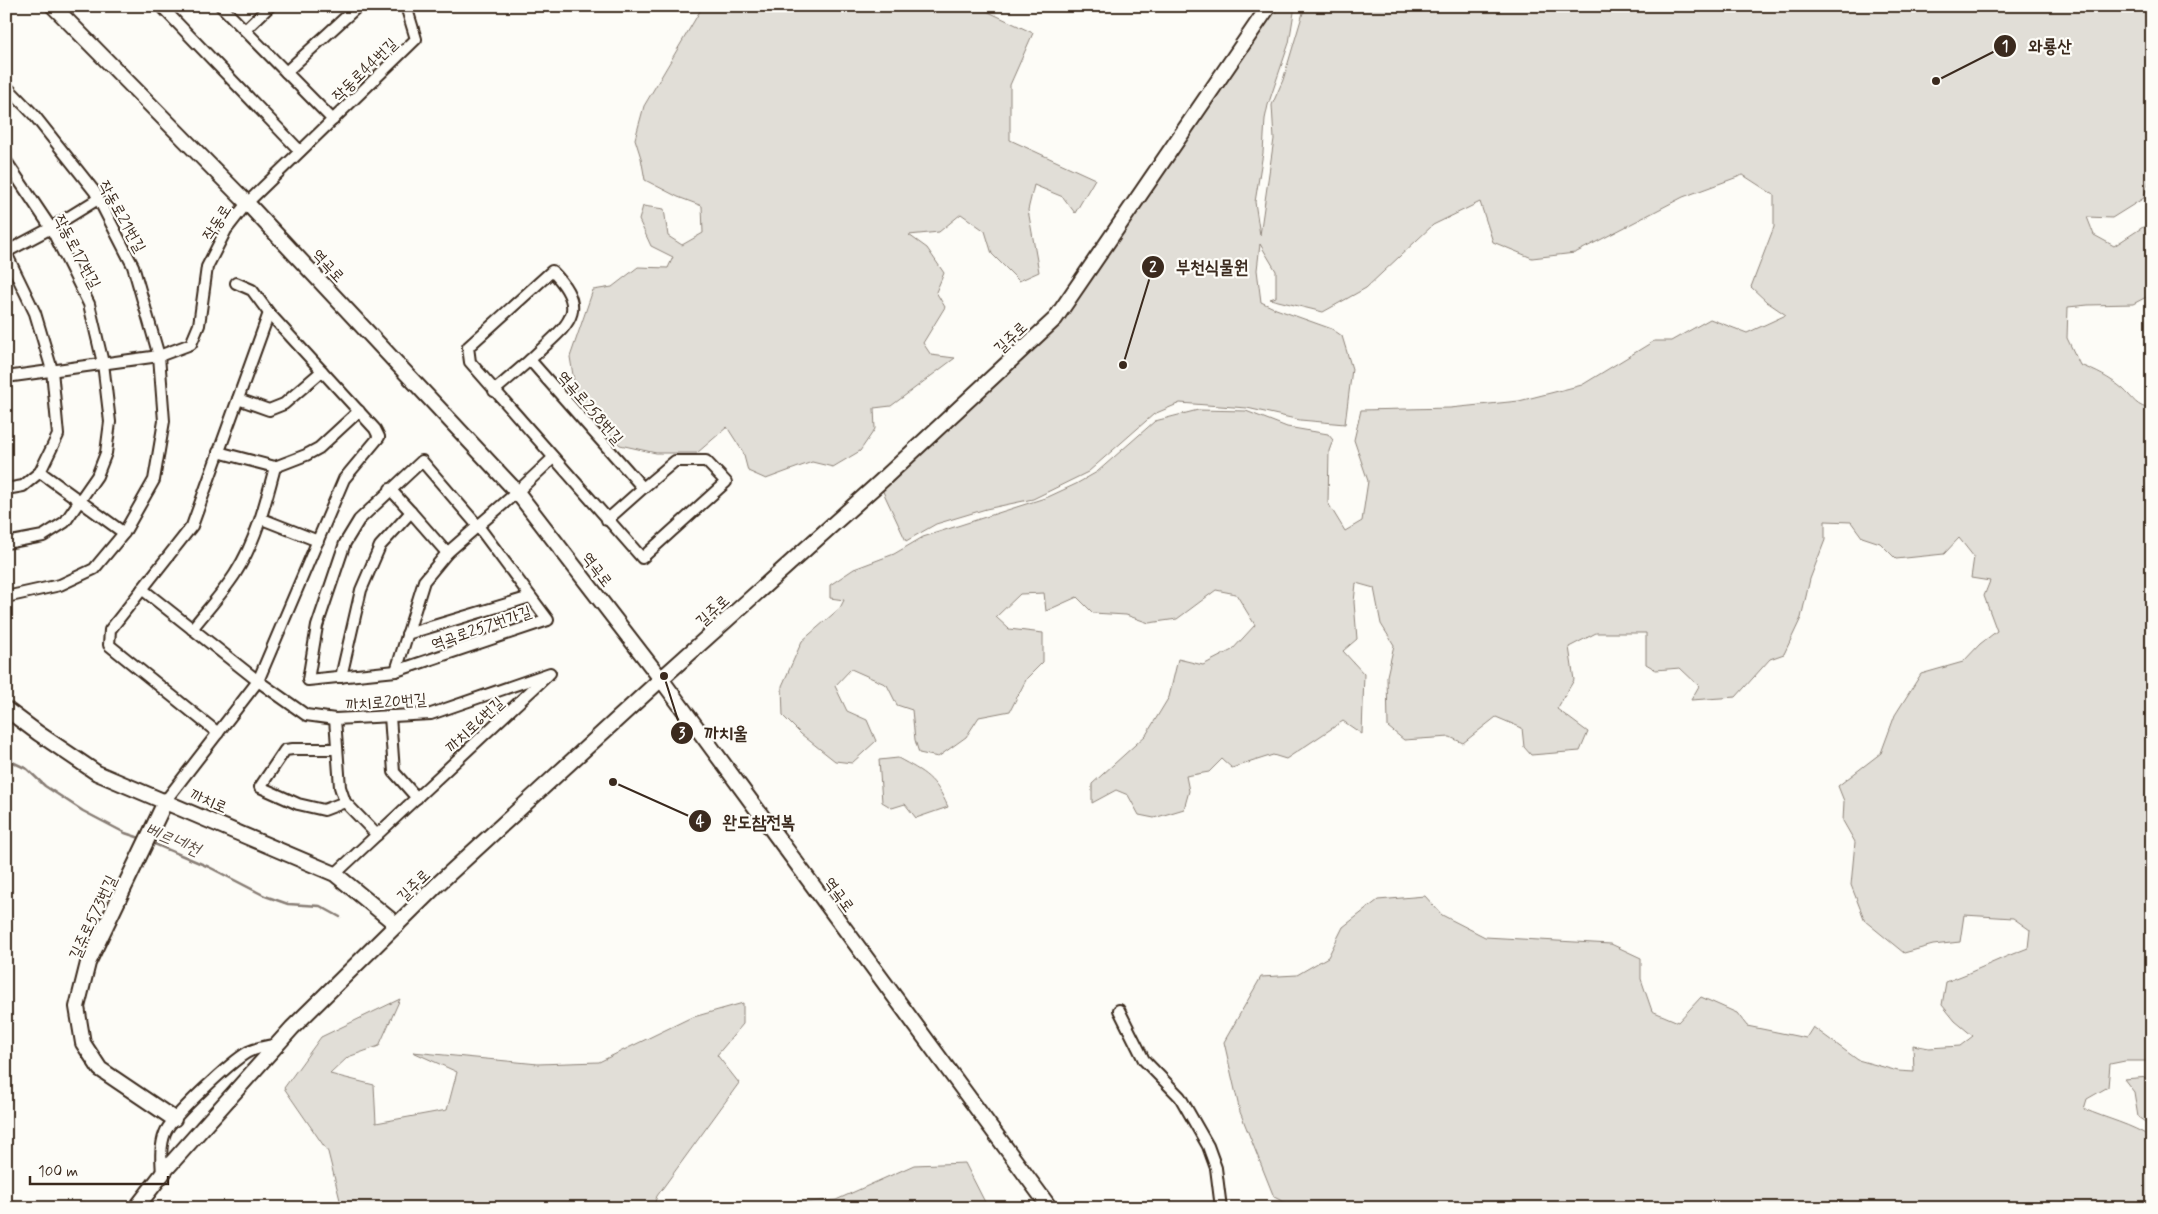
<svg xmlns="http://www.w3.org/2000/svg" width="2158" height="1214" font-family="Mynerve,'Poor Story',sans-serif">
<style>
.green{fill:#e1ded7;stroke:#8e847a}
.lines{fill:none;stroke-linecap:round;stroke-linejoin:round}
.stream{stroke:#887d74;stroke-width:2.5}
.street-casing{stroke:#3b2a1e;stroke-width:14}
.secondary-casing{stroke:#3b2a1e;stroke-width:18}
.street{stroke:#fdfcf7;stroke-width:10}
.secondary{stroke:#fdfcf7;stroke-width:14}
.labels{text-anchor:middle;stroke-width:4.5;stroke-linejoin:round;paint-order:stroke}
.street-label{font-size:16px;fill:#3b2a1e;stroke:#fdfcf7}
.water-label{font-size:18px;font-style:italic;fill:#615349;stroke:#fdfcf7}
.leader{fill:none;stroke:#3b2a1e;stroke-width:2}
.callout-dot{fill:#3b2a1e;stroke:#fdfcf7;stroke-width:2}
.mark-label{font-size:15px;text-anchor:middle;font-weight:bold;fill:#fff}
.callout-label{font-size:18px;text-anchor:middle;font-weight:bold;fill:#3b2a1e;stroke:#fdfcf7;stroke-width:4.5;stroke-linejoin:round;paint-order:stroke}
</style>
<rect width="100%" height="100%" fill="#fdfcf7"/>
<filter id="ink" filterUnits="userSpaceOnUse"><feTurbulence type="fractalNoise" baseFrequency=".02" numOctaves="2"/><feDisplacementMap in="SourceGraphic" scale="10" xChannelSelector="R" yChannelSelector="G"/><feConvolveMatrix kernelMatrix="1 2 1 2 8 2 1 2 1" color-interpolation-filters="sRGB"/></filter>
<g filter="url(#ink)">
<g class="green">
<path d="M703,6H976L1033,33L1010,85V140L1095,179L1075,213L1063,197L1034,185L1028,210L1039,272L1019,281L992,254L985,231L961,214L939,232L909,235L927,248L944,273L936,292L945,307L923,343L931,355L955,358L891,406L874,408L875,429L860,451L833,467L812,462L766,479L748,471L743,452L727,427L697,453H656L620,445L577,399L570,357L593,290L612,287L638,267L668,268L673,257L651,246L639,220L643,206L664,209L668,236L682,245L703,233L702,206L678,197L645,180L641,158L635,139L644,106Z"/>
<path d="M1269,6H1295L1289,43L1268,105L1265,119L1263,153L1255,202L1260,235L1274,139L1272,105L1283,80L1305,6H2152V167L2144,198L2112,218L2087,217L2094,235L2114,246L2143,227L2152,226V294L2133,304L2088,305L2068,307L2067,338L2080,365C2096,371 2110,378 2123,389C2134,399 2136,407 2152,409V1127L2138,1117L2134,1092L2124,1079L2149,1077L2147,1061H2125L2110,1064L2108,1087L2087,1099L2084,1109C2107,1119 2131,1124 2152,1138V1208H1296L1274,1197L1240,1112L1224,1042L1261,977L1297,975L1328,957L1343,927L1378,900L1425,896L1442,915L1485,937L1611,944L1641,958V979L1652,1011L1678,1022L1701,997L1737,1013L1747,1026L1806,1038L1813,1027L1858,1060L1898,1071L1914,1072L1913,1045L1929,1048L1960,1046L1973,1036L1955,1021L1942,1005L1946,982C1974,972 2000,958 2028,948L2030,930L2013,918L1964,915L1960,942L1933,945L1904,953L1865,921L1851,885L1855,842L1843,821L1844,801L1838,786L1881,753L1895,715L1921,674L1963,662L1980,644L1997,631L1984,596L1990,581L1971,578L1974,557L1959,538L1944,554L1896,559L1880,543L1862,537L1851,522L1825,521V540L1810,579L1801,618L1784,654L1770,659L1736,697L1691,700L1699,686L1680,668L1656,670L1646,664V633H1596L1569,647L1574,680L1557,709L1588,732L1580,751L1531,755L1524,747L1522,728L1496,717L1463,743L1450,737L1404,740L1388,727L1387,676L1394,645L1381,624L1374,588L1356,583L1354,602L1357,639L1343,651L1364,674L1362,734L1343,721L1286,759L1273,755L1232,768L1222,759L1209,772L1186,776L1189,791L1184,809L1154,818L1139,815L1128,795L1116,790L1092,803V784L1146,735L1169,697L1178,659L1203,665L1232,650L1255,625L1236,594L1216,590L1177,619L1149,623L1126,615L1093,613L1077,597L1046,611L1044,593L1020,594L996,617L1009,629L1043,633V662L1027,678L1010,711L979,717L966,737L938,757L919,753L915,740L912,710L897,705L887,685L851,669L835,686L847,711L867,720L876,741L852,763L835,761L801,734L783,716L782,686L802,641L840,608L844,600L830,598V585L854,569L894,554L923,537L1048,497L1076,484L1097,472L1155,421L1198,410L1246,411L1287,427L1328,434L1333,440L1329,451L1328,503L1345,531L1362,521L1368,481L1354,440L1361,410L1450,408L1519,401L1582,385L1654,341H1671L1710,319L1747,333L1786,315L1767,302L1751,287L1774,227V195L1743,175L1683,197L1575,253L1532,258L1493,242L1480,202L1433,225L1366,288L1323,312L1270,299L1276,297V271L1260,244L1257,270L1261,302L1276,309L1332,329L1342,336L1352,369L1345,424L1300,420L1247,408L1180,403L1154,414L1088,472L1033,499L986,509L936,524L906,541L879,483L1055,319Z"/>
<path d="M898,758C925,773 935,777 948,807L916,818L905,804L892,808L882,802L879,760Z"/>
<path d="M400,999L379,1046L348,1057L330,1074L374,1085L376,1123L447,1110L457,1072L413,1052L538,1064L599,1062L690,1018L743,1003V1024L717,1055L739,1083L657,1196L653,1208H342L328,1152L284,1088L321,1037Z"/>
<path d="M965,1163L988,1208H725L836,1200L914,1165Z"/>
</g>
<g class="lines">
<g class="stream">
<path d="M6,759L27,769L45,786L83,811L125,833L143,839"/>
<path d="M150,842L209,867L265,896L288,904L320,906L340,917"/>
</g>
<g class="street-casing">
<g id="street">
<path d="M161,6L300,151"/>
<path d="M221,6L333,120"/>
<path d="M245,30L270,6"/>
<path d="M286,72L358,6"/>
<path d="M6,86L34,115L95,192L133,266L159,356L164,421L154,480L124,533L94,569L60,585L6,597"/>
<path d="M6,161L51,228L89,304L103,363L110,422L106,453L97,476L65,522L43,536L6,543"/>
<path d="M6,252L51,228L98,199"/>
<path d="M6,253L35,313L52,370L58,435L40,472L23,486L6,489"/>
<path d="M552,271C594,314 563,327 530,360L643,488L675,461H706L726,482L642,558L470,362L468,347Z"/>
<path d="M6,377L159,356L191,344L199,325L207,267L226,230L247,203L416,39L406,6"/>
<path d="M494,391L530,360"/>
<path d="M238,399L269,410L284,404L322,371"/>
<path d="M218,452L275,467L306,455L319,448L359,411"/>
<path d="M422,461L478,526L548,620L396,671L308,680L317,626L345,543L359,520Z"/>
<path d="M40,472L124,533"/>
<path d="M390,489L411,512"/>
<path d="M262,519L318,541"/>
<path d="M607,520L643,488"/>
<path d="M142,589L258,681L306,715L335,719L431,714L550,673"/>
<path d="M192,629C206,611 222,594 235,574C256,541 265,505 275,467"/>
<path d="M407,634L530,597"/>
<path d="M396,671L424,581L447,553L517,492L552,459"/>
<path d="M341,677L361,590L380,546L411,512L447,553"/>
<path d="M390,716L394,772L417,798"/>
<path d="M335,719L340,787L345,802L377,835"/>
<path d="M218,733L109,645L110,630L192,526L269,313"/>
<path d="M336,749H293L285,750L260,787L298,804L324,810L345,802"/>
<path d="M166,800L258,681L344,479L379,437L375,429L269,313L252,290L236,283"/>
<path d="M335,874L548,675"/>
<path d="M1119,1010L1144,1060L1180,1097L1208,1146L1216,1168L1221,1208"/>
<path d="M162,1175C161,1160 160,1146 165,1133C171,1117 232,1061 248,1052C256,1048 268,1046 278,1044"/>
</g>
</g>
<g class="secondary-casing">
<g id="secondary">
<path d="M53,6L247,203L517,492L661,679L1050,1208"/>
<path d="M6,709L38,733L97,773L335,874L397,925"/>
<path d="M166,800L88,963L77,1007L83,1043L100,1069L174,1119"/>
<path d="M136,1208L167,1168L292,1028L439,883L661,679L879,483L1055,319L1269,6"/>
</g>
</g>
<use href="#street" class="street"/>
<use href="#secondary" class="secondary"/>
</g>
</g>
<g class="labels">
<g class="street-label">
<text transform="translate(364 69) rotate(-44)" y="6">작동로44번길</text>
<text transform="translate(123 216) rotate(61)" y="6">작동로21번길</text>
<text transform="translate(216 222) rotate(-57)" y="6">작동로</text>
<text transform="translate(78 251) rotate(62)" y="6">작동로17번길</text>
<text transform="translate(329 265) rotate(47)" y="6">역곡로</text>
<text transform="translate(1010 337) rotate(-43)" y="6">길주로</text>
<text transform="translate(591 407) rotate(49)" y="6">역곡로258번길</text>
<text transform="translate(598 569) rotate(53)" y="6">역곡로</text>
<text transform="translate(712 610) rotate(-42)" y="6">길주로</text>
<text transform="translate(481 627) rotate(-19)" y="6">역곡로257번가길</text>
<text transform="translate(386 701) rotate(-4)" y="6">까치로20번길</text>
<text transform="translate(474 724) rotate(-43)" y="6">까치로6번길</text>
<text transform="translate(209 800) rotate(23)" y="6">까치로</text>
<text transform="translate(413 885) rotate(-44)" y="6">길주로</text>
<text transform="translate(840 894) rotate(54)" y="6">역곡로</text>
<text transform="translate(92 917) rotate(-65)" y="6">길주로573번길</text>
</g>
<g class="water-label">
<text transform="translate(173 839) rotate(23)" y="6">베르네천</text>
</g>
</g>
<path class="leader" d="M1936 81L2005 46M1123 365L1153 267M664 676L682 733M613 782L700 821"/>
<g class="callout-dot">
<circle cx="1936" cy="81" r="5"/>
<circle cx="1123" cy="365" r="5"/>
<circle cx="664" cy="676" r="5"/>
<circle cx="613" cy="782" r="5"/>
<circle cx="2005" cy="46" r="12"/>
<circle cx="1153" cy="267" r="12"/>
<circle cx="682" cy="733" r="12"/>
<circle cx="700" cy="821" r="12"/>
</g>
<g class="mark-label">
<text x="2005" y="51">1</text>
<text x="1153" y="272">2</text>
<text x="682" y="738">3</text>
<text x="700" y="826">4</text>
</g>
<g class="callout-label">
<text x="2050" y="52">와룡산</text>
<text x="1212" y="273">부천식물원</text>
<text x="726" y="739">까치울</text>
<text x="759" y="828">완도참전복</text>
</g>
<rect width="2158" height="1214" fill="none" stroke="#fdfcf7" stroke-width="25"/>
<rect x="12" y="12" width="2133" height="1189" fill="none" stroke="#3b2a1e" stroke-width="2" filter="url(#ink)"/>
<path d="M30 1176v8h138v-8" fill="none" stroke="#3b2a1e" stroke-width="2.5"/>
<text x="38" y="1176" font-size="15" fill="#3b2a1e" stroke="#fdfcf7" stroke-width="4" paint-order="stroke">100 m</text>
</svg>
